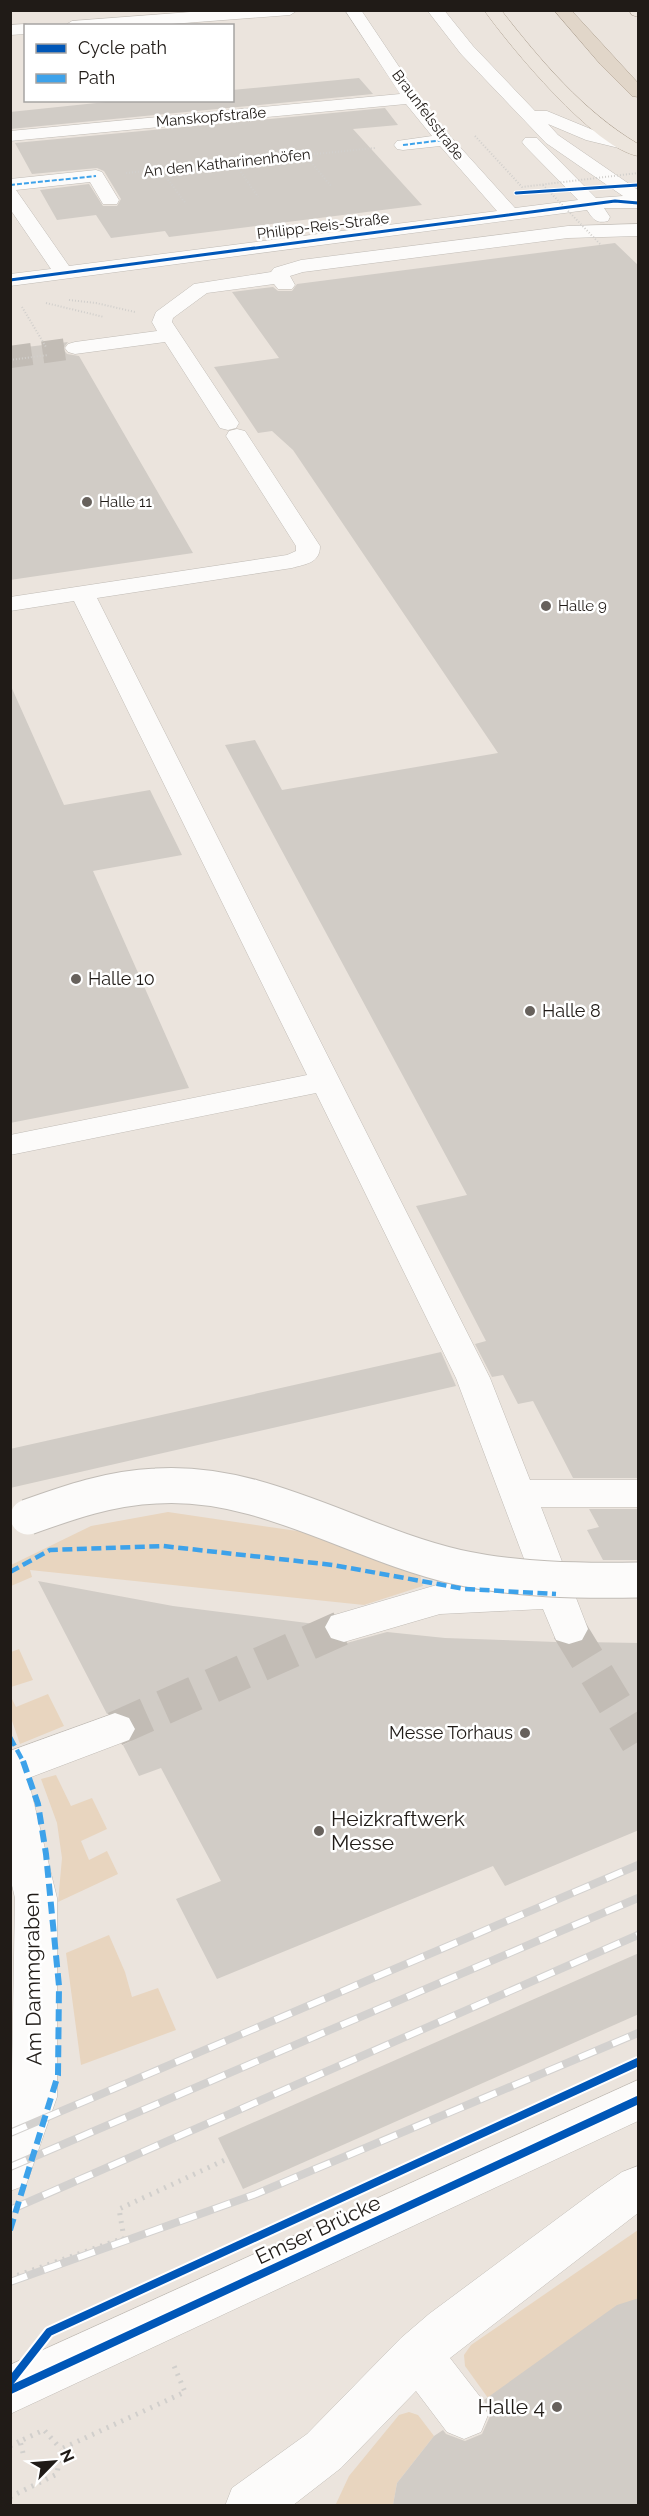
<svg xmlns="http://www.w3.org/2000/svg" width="649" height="2516" font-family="Raleway,sans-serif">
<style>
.green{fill:#e8d5bf}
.building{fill:#d1ccc6}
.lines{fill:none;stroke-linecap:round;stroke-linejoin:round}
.minor-tunnel-far1{stroke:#c2bcb5;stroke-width:22;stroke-dasharray:22 11;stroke-linecap:butt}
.minor-tunnel{stroke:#c2bcb5;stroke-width:35;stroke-dasharray:35 18;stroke-linecap:butt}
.minor-casing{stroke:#c1bcb6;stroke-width:1}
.major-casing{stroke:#aea191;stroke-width:1}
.highway-casing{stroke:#aea191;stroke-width:1}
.path-far1{stroke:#d1cfcc;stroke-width:2;stroke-dasharray:1 2;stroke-linecap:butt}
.path{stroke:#d1cfcc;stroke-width:5;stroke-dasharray:2 6;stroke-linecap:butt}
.minor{fill:#fcfbfa;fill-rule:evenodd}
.major{fill:#ece5dd;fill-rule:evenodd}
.highway{fill:#e1d6c9;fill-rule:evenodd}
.rail-casing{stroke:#d3d1cf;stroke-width:8}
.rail{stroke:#fff;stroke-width:6;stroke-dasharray:18;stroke-linecap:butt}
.minor-bridge-casing{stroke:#c1bcb6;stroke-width:37;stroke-linecap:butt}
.path-bridge{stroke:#d1cfcc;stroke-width:2;stroke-dasharray:1 2;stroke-linecap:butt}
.minor-bridge{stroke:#fcfbfa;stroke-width:35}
.quiet-far2{stroke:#3da2ea;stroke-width:2;stroke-dasharray:5 2;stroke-linecap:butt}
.quiet-far1{stroke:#3da2ea;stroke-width:4.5;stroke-dasharray:10 4.5;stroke-linecap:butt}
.quiet{stroke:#3da2ea;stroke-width:6;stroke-dasharray:12 6;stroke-linecap:butt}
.cycleway-far1-casing{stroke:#fff;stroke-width:5}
.cycleway-casing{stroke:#fff;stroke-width:12}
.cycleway-far1{stroke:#0057b8;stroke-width:3}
.cycleway{stroke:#0057b8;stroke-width:8}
.poi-dot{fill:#67615c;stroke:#fff;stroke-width:2}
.labels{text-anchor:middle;stroke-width:5;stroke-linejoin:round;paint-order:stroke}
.far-street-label{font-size:15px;fill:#201b17;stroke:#fff}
.far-poi-label{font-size:15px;fill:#201b17;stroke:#fff;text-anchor:start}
.poi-label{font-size:18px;fill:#201b17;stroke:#fff;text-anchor:start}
.near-poi-label{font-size:21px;fill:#201b17;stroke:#fff;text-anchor:start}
.near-street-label{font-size:21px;fill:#201b17;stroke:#fff}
</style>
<rect width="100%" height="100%" fill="#ebe4dd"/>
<g class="green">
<path d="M168,1512L311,1533L417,1564L423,1586L364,1605L30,1570L32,1577L11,1586V1565L91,1526Z"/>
<path d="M19,1649L33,1680L11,1687V1652Z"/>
<path d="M48,1694L64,1726L20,1744L11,1718V1697L16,1707Z"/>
<path d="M56,1775L71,1806L92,1798L107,1829L81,1841L89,1860L107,1851L118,1874L58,1902L62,1858L57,1823L41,1779Z"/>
<path d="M109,1935L125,1972L132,1997L158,1988L176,2030L81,2065L66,1953Z"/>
<path d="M638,2230V2298L488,2398L465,2366L464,2355L471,2345Z"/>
<path d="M409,2412L418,2415L434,2436L397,2483L393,2505L335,2506L349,2476L399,2415Z"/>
</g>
<g class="building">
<path d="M359,78L373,94L10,129V112L125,100H232V90Z"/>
<path d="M385,108L398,125L353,129L422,205L169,237L165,231L111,238L96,215L57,220L40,190L89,184L103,206H117L121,199L104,171L97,168L32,174L15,143Z"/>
<path d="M615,243L639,266V1478H573L533,1401L518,1404L503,1375L492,1377L475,1344L486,1341L416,1206L467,1195L225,745L255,740L282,790L498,753L293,450L272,431L258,433L214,367L279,358L232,292L273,287L278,291H292L297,284Z"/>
<path d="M68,342L63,349L67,354L79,356L193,553L10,580V349Z"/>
<path d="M10,684L64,805L150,790L182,855L93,871L189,1088L10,1123Z"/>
<path d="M441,1352L456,1386L10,1488V1449Z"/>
<path d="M589,1509H639V1560H603L587,1530L599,1527Z"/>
<path d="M38,1581L173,1606L323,1625L329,1639L343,1644L387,1632L445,1638L556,1642L568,1646L582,1642L639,1643V1830L505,1886L493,1866L217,1979L176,1899L221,1881L161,1768L139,1776L123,1745L131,1741L137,1728L130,1716L116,1711L107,1714Z"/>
<path d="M639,1953V2014L243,2189L218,2138Z"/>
<path d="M639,2298V2505H393L397,2483L434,2436L443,2430L446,2434L465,2441L482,2434L490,2416L484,2400L617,2305Z"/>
</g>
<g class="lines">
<path class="minor-tunnel-far1" d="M10,357L75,348"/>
<g class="minor-tunnel">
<path d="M569,1629L638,1742"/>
<path d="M115,1729L344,1627"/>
</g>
<g class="minor-casing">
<g id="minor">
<path d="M217,10H298L290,15L145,26H64L72,21Z"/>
<path d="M345,10H361L418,95L450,136L515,208L578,200L525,146L522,142L525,138H537L596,198L623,196L546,143L461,54L427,10H444L473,46L535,111H547L598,132L633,141L636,145L633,149L627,150L586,140L548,124L558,135L638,190V208H604L610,217L608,221C596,224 593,219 587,210L10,286V274L51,269L10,209V179L96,170L102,172L119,200L117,204H103L90,182L16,190L69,266L497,211L440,146L403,150L397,149L394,145L397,141L432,136L406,104L10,141V131L400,94Z"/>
<path d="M26,24L32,26H26V34L10,35V25Z"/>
<path d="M638,224V236L568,238L303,272L290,276L295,285L292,289H278L274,284L207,293L173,318L172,322L239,423L236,428L228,430L220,428L165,342L75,354L68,352L65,348L68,344L75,342L157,331L152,322L156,312L194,284L271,272L274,268L301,260L568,226Z"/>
<path d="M237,429L245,431L320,546C320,563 306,564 292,568L97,598L490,1378L530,1480H638V1507H541L588,1629L582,1640L569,1644L556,1640L543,1609L440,1614L344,1642L331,1638L325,1627L331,1616L440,1584L532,1580L456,1378L316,1093L10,1155V1135L307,1075L74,601L10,611V597L287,555L296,551V546L226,436L229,431Z"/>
<path d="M115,1713L129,1718L135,1729L129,1740L26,1779L30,1787L57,1898V2097L26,2185L10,2191L15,1898L10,1877V1751Z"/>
<path d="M638,2080V2121L10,2414V2365Z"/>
<path d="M638,2166V2213L450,2358L481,2398L488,2415L481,2432L464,2439L447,2432L416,2391L341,2468L292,2506H225L232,2488L307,2434L401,2338L429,2314L596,2190L622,2172Z"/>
</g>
</g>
<g class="major-casing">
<g id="major">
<path d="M484,10H501C541,61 583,111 638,144V156C594,148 511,48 484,10Z"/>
<path d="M629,10H638V17L632,15Z"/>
</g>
</g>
<g class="highway-casing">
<path id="highway" d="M554,10H571L638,83V97L632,96L601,65Z"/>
</g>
<g class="path-far1">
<path d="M305,155L331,186"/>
<path d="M234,162L258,197"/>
<path d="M161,170L186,204"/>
<path d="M126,173L375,148"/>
<path d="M69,300L96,303L135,312"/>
<path d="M46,303L104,317"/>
<path d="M22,307L46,347"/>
<path d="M10,360L48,355"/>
</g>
<g class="path">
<path d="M10,2278L124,2238L119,2209L227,2159"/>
<path d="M10,2446L20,2441"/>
<path d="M23,2453L20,2441L44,2430L61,2449"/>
<path d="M10,2497L57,2474L61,2449L185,2392L172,2361"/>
</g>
<use href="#minor" class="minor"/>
<use href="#major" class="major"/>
<use href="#highway" class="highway"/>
<g class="rail-casing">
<g id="rail">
<path d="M10,2133L638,1865"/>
<path d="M10,2167L638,1898"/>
<path d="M10,2210L638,1935"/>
<path d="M10,2282L256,2194L638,2033"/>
</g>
</g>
<use href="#rail" class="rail"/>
<g class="minor-bridge-casing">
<path id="minor-bridge" d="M28,1517C70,1502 110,1488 156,1486C262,1479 356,1544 457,1567C516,1580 577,1581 638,1580"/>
</g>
<g class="path-bridge">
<path d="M475,136L522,187L638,173"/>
<path d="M543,185L601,245"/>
</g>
<use href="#minor-bridge" class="minor-bridge"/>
<g class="quiet-far2">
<path d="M403,145L444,140"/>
<path d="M10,185L96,176"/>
</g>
<g class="quiet-far1">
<path d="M10,1572L50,1550L163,1546L333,1565L465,1589L556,1594"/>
<path d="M10,1737L24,1763"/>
</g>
<path class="quiet" d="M10,2230L58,2075L59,1986L46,1854L38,1804L23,1761"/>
<g class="cycleway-far1-casing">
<g id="cycleway-far1">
<path d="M516,193L638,185"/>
<path d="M10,280L615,201L638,203"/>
</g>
</g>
<g class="cycleway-casing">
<g id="cycleway">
<path d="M10,2382L49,2332L638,2062"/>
<path d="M10,2390L638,2100"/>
</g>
</g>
<use href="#cycleway-far1" class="cycleway-far1"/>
<use href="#cycleway" class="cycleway"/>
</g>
<g class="poi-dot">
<circle cx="87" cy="502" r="6"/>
<circle cx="546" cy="606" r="6"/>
<circle cx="76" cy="979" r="6"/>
<circle cx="530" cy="1011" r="6"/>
<circle cx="525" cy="1733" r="6"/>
<circle cx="319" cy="1831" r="6"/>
<circle cx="557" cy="2407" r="6"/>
</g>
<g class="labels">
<g class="far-street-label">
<text transform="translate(428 115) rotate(53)" y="5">Braunfelsstraße</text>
<text transform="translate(211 117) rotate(-5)" y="5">Manskopfstraße</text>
<text transform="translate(227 163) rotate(-6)" y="5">An den Katharinenhöfen</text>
<text transform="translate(323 226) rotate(-7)" y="5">Philipp-Reis-Straße</text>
</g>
<g class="far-poi-label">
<text x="99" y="507">Halle 11</text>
<text x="558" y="611">Halle 9</text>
</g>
<g class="poi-label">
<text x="88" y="985">Halle 10</text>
<text x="542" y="1017">Halle 8</text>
<text x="513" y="1739" text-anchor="end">Messe Torhaus</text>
</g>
<g class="near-poi-label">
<text x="331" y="1826">Heizkraftwerk<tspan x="331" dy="24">Messe</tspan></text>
<text x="545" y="2414" text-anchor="end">Halle 4</text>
</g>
<g class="near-street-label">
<text transform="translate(33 1979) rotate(-91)" y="7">Am Dammgraben</text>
<text transform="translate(318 2230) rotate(-25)" y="7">Emser Brücke</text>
</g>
</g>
<rect width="649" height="2516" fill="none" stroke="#201b17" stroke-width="24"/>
<rect x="24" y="24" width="210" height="78" fill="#ffffff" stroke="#a6a4a2" stroke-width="1.5"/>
<rect x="36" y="44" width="30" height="9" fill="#0057b8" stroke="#a6a4a2" stroke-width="1.5"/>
<text x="78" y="54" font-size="18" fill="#201b17">Cycle path</text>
<rect x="36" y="74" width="30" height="9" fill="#3da2ea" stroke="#a6a4a2" stroke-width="1.5"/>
<text x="78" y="84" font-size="18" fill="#201b17">Path</text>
<g transform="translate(54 2462) rotate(65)" stroke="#ffffff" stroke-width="4.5" paint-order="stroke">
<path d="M0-4.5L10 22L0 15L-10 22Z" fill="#201b17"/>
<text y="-9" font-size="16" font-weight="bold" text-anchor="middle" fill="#201b17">N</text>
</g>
</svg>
